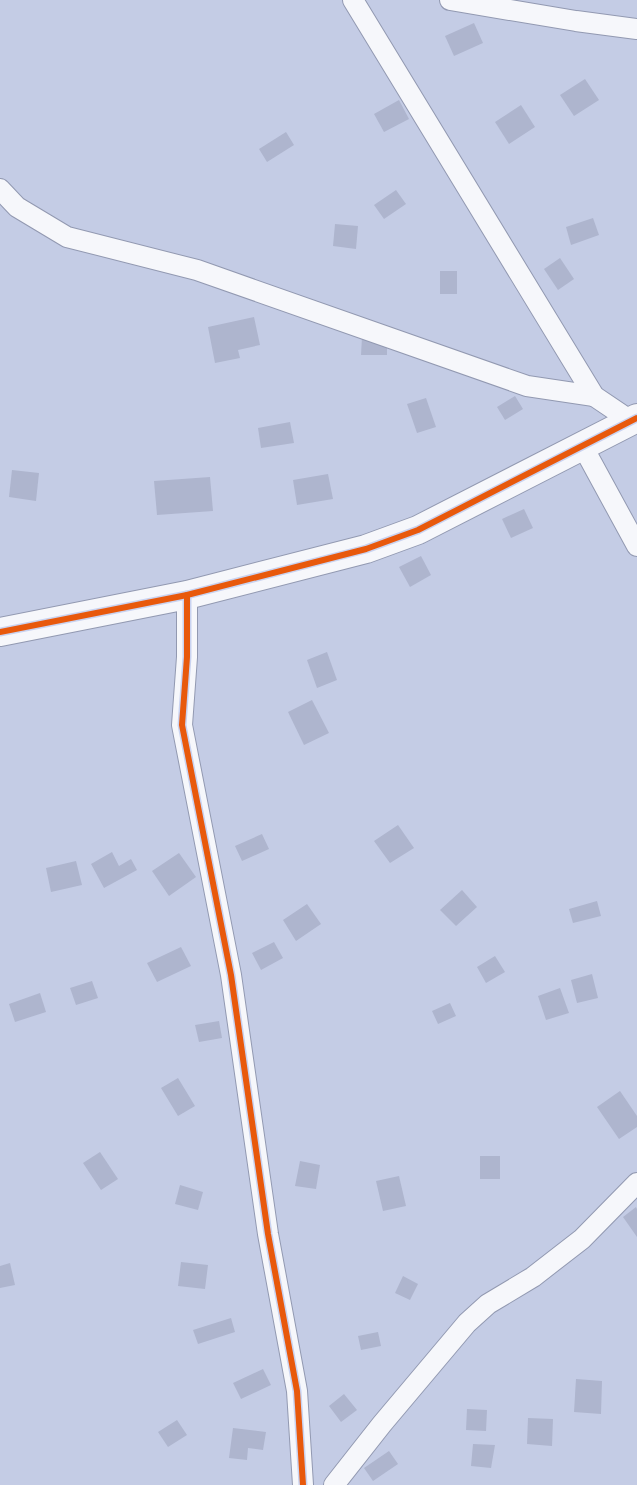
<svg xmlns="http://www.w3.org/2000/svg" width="637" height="1485" font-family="Montserrat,sans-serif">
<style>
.building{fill:#aeb5ce}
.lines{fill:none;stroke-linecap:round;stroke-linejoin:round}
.street-casing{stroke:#9299b1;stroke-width:22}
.secondary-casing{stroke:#9299b1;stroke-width:30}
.street{stroke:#f6f7fb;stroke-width:20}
.secondary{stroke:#f6f7fb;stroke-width:28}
.cycleway-casing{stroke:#c9d3f1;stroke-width:9}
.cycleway{stroke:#e8590c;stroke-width:6}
</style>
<rect width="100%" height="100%" fill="#c4cce5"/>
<g class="building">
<path d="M474,23L483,43L454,56L445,36Z"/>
<path d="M585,79L599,100L574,116L560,95Z"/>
<path d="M399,100L409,119L384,132L374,114Z"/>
<path d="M521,105L535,127L509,144L495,122Z"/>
<path d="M286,132L294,145L267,162L259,149Z"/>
<path d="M396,190L406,204L384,219L374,205Z"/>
<path d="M593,218L599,235L571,245L566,227Z"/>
<path d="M335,224L358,226L356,249L333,246Z"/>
<path d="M560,258L574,279L558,290L544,269Z"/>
<rect x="440" y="271" width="17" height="23"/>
<path d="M254,317L260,345L238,350L240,358L215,363L208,327Z"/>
<path d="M362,337L387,338V355H361Z"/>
<path d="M515,396L523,409L505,420L497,407Z"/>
<path d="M426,398L436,427L417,433L407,404Z"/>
<path d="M290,422L294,443L261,448L258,428Z"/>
<path d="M12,470L39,473L36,501L9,497Z"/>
<path d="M328,474L333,499L297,505L293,480Z"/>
<path d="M210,477L213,511L157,515L154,481Z"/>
<path d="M524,509L533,528L511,538L502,519Z"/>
<path d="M421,556L431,575L410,587L399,567Z"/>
<path d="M327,652L337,680L317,688L307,660Z"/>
<path d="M312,700L329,733L304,745L288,712Z"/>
<path d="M398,825L414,848L390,863L374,841Z"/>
<path d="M262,834L269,849L242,861L235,846Z"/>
<path d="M112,852L119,866L131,859L137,870L104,888L91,864Z"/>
<path d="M179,853L196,877L169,896L152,871Z"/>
<path d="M76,861L82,885L51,892L46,868Z"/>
<path d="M462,890L477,907L456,926L440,910Z"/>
<path d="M597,901L601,916L573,923L569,909Z"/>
<path d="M307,904L321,924L296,941L283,920Z"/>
<path d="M274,942L283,958L261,970L252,953Z"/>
<path d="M181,947L191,966L157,982L147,963Z"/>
<path d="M495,956L505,972L486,983L477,967Z"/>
<path d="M592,974L598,998L577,1003L571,980Z"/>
<path d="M92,981L98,998L76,1005L70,988Z"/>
<path d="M560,988L569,1013L546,1020L538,996Z"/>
<path d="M40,993L46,1012L15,1022L9,1004Z"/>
<path d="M450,1003L456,1016L438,1024L432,1011Z"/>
<path d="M219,1021L222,1038L199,1042L195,1025Z"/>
<path d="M178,1078L195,1106L178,1116L161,1088Z"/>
<path d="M620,1091L637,1116V1127L619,1139L597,1107Z"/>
<path d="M100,1152L118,1179L101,1190L83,1163Z"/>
<rect x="480" y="1156" width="20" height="23"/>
<path d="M300,1161L320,1165L316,1189L295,1186Z"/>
<path d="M399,1176L406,1206L383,1211L376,1181Z"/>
<path d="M180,1185L203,1192L198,1210L175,1204Z"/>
<path d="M636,1207L637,1209V1237L623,1217Z"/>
<path d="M181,1262L208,1265L205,1289L178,1286Z"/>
<path d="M10,1263L15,1285L0,1288V1266Z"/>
<path d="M403,1276L418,1284L410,1300L395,1293Z"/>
<path d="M231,1318L235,1332L198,1344L193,1330Z"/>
<path d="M378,1332L381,1346L361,1350L358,1336Z"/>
<path d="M263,1369L271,1385L241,1399L233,1383Z"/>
<path d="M576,1379L602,1381L601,1414L574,1412Z"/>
<path d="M344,1394L357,1410L341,1422L329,1406Z"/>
<path d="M467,1409L487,1410L486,1431L466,1430Z"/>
<path d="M528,1418L553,1419L552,1446L527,1444Z"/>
<path d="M177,1420L187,1435L168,1447L158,1432Z"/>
<path d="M233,1428L266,1432L263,1450L248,1448L247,1460L229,1458Z"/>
<path d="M473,1444L495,1445L491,1468L471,1466Z"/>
<path d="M389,1451L398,1464L373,1481L364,1468Z"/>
</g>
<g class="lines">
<g class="street-casing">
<g id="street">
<path d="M353,0L594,396L631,421"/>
<path d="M450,0L576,21L637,29"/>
<path d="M0,189L17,207L67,237L197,270L527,386L594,396"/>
<path d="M582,445L637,546"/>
<path d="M187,595V657L182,725L231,975L268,1234L297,1391L303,1485"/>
<path d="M334,1485L382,1424L467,1323L488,1304L533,1277L582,1239L637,1183"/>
</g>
</g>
<g class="secondary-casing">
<path id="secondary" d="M0,632L187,595L366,549L418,530L637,418"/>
</g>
<use href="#street" class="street"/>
<use href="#secondary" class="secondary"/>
<g class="cycleway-casing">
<g id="cycleway">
<path d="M187,595V657L182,725L231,975L268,1234L297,1391L303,1485"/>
<path d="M0,632L187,595L366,549L418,530L637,418"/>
</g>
</g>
<use href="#cycleway" class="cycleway"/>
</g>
</svg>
